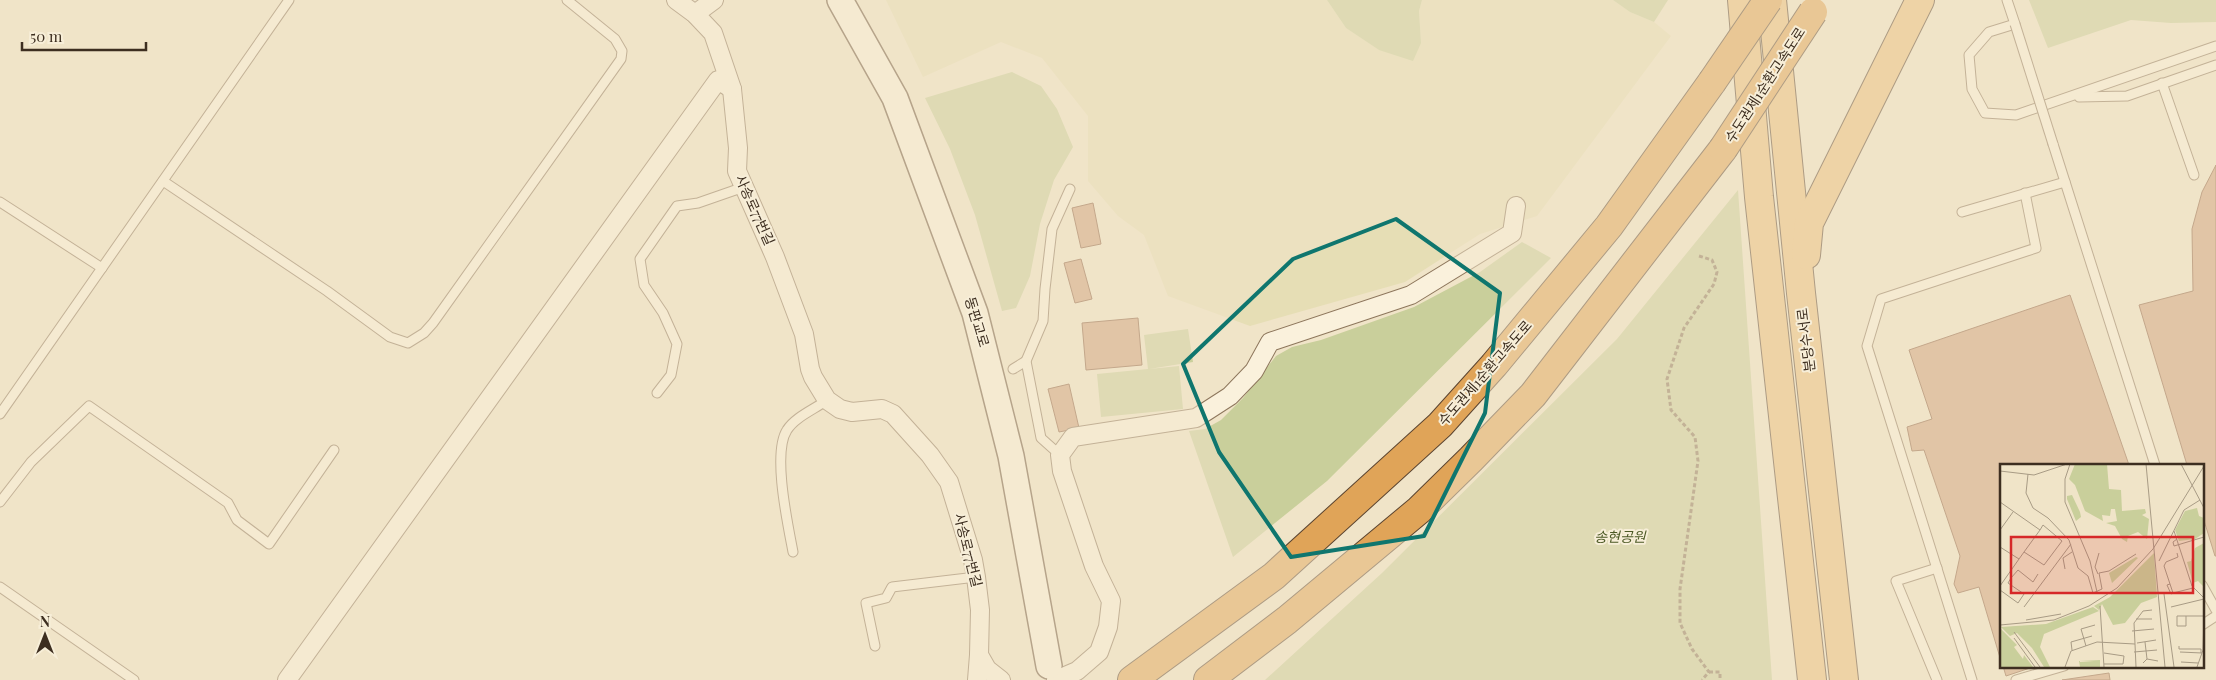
<svg xmlns="http://www.w3.org/2000/svg" width="2216" height="680" font-family="'Playfair Display','Noto Sans KR',serif">
<style>
.farmland{fill:#e6deb5}
.green{fill:#c9cf9b}
.building{fill:#cf9f7d;stroke:#8d5f41}
.lines{fill:none;stroke-linecap:round;stroke-linejoin:round}
.service-casing{stroke:#8d765c;stroke-width:11}
.minor-casing{stroke:#8d765c;stroke-width:20}
.secondary-casing{stroke:#6f573f;stroke-width:28}
.trunk-casing{stroke:#5b4430;stroke-width:30}
.motorway-casing{stroke:#5b4430;stroke-width:30}
.path{stroke:#8d765c;stroke-width:3;stroke-dasharray:4 2.5;stroke-linecap:butt}
.service{stroke:#faf1dc;stroke-width:9}
.minor{stroke:#faf1dc;stroke-width:18}
.secondary{stroke:#faf1dc;stroke-width:25}
.trunk{stroke:#eabe7c;stroke-width:28}
.motorway{stroke:#e0a458;stroke-width:28}
.service-bridge-casing{stroke:#8d765c;stroke-width:11;stroke-linecap:butt}
.motorway-bridge-casing{stroke:#5b4430;stroke-width:30;stroke-linecap:butt}
.service-bridge{stroke:#faf1dc;stroke-width:9}
.motorway-bridge{stroke:#e0a458;stroke-width:28}
.marked{fill:none;stroke:#0f766e;stroke-width:4;stroke-linejoin:round}
.labels{text-anchor:middle;stroke-width:4;stroke-linejoin:round;paint-order:stroke}
.street-label{font-size:14px;fill:#3d2e20;stroke:#f7eed8}
.park-label{font-size:14px;font-style:italic;fill:#4d5a26;stroke:#f7eed8}
.inset-road{fill:none;stroke:#a89b85;stroke-width:1}
.view{fill:#d62828;fill-opacity:0.15;stroke:#d62828;stroke-width:2.5}
.inset-edge{fill:none;stroke:#3d2e20;stroke-width:2.5}
</style>
<rect width="100%" height="100%" fill="#f0e4c8"/>
<path class="farmland" d="M886,0H1327L1346,28L1379,50L1421,43L1419,11L1422,0H1613L1630,12L1654,22L1671,36L1537,216L1480,234L1405,282L1250,326L1168,296L1144,235L1118,216L1088,181V116L1042,58L1001,42L923,77Z"/>
<g class="green">
<path d="M1327,0H1422L1419,11L1421,43L1413,61L1379,50L1346,28Z"/>
<path d="M1613,0H1668L1654,22L1630,12Z"/>
<path d="M2029,0H2216V22L2171,23L2131,20L2048,48Z"/>
<path d="M1012,72L1041,86L1057,109L1073,147L1054,180L1040,224L1030,276L1016,308L1002,311L975,215L950,149L925,98Z"/>
<path d="M1738,190L1772,680H1265L1382,573L1617,339Z"/>
<path d="M1522,242L1551,258L1327,481L1233,557L1189,431L1205,429L1221,420L1243,398L1276,356L1292,347L1321,340L1414,307L1480,272Z"/>
<path d="M1188,329L1193,362L1149,369L1179,366L1183,409L1101,417L1097,374L1148,369L1144,335Z"/>
</g>
<g class="building">
<path d="M2216,165V556H2215L2202,514V465H2187L2139,305L2193,291L2192,229L2202,192Z"/>
<path d="M1093,203L1101,244L1081,248L1072,208Z"/>
<path d="M1081,259L1092,299L1075,303L1064,263Z"/>
<path d="M2070,295L2129,465H2001V661L1979,587L1958,593L1954,584L1960,556L1924,450L1912,451L1907,427L1932,419L1909,350Z"/>
<path d="M1138,318L1142,365L1086,370L1082,323Z"/>
<path d="M1069,384L1079,428L1059,432L1048,389Z"/>
<path d="M2003,666H2036L2006,676Z"/>
<path d="M2109,673L2110,680H2062Z"/>
</g>
<g class="lines">
<g class="service-casing">
<g id="service">
<path d="M2007,0L2015,24L1989,32L1969,55L1972,89L1985,113L2016,115L2216,46"/>
<path d="M2162,83L2194,175"/>
<path d="M2079,97L2127,96L2216,65"/>
<path d="M2053,144L2155,465"/>
<path d="M163,181L327,291L390,337L408,343L424,333L433,323L621,59L622,51L615,39L567,0"/>
<path d="M0,202L102,268"/>
<path d="M1962,212L2065,182"/>
<path d="M1013,369L1026,361"/>
<path d="M657,393L671,375L677,344L663,313L644,285L640,259L677,206L698,203L744,187"/>
<path d="M0,414L289,0"/>
<path d="M1060,455L1041,438L1026,361L1043,321L1045,289L1052,229L1070,189"/>
<path d="M0,502L31,462L89,406L228,503L237,520L269,544L334,450"/>
<path d="M793,552C788,525 772,453 787,430C795,417 815,409 827,400"/>
<path d="M1937,568L1896,581L1937,680"/>
<path d="M2202,585L2216,610"/>
<path d="M0,587L134,680"/>
<path d="M2202,625L2216,616"/>
<path d="M875,646L866,603L886,598L892,587L976,577"/>
<path d="M1972,680L1867,346L1881,299L2036,248L2025,193"/>
<path d="M2016,680L2064,666"/>
</g>
</g>
<g class="minor-casing">
<g id="minor">
<path d="M676,0L695,14L713,33L732,89L738,148L737,171L775,257L804,334L810,369L813,377L827,400L840,409L852,412L882,409L893,414L930,455L949,482L973,560L976,577L980,610L979,655L987,669L1001,680"/>
<path d="M695,14L714,0"/>
<path d="M287,680L718,80L732,89"/>
<path d="M977,680L979,655"/>
<path d="M1056,680L1077,671L1099,652L1108,627L1111,601L1094,566L1062,471L1060,455L1073,437L1196,418L1230,396L1254,371L1270,342L1411,295L1512,233L1516,206"/>
</g>
</g>
<g class="secondary-casing">
<path id="secondary" d="M840,0L895,98L975,313L1011,456L1049,666"/>
</g>
<g class="trunk-casing">
<g id="trunk">
<path d="M1742,0L1759,197L1812,680"/>
<path d="M1772,0L1801,293L1844,680"/>
<path d="M1806,255L1809,223L1920,0"/>
</g>
</g>
<g class="motorway-casing">
<g id="motorway">
<path d="M1132,680L1274,576L1440,425L1494,365L1609,226L1712,82"/>
<path d="M1208,680L1287,620L1419,510L1471,459L1533,395L1723,149"/>
</g>
</g>
<g class="path">
<path d="M1699,256L1712,260L1717,272L1714,284L1684,328L1667,379L1671,410L1695,437L1698,461L1680,589V623L1692,649L1709,672L1702,680"/>
<path d="M1709,672H1720V680"/>
</g>
<use href="#service" class="service"/>
<use href="#minor" class="minor"/>
<use href="#secondary" class="secondary"/>
<use href="#trunk" class="trunk"/>
<use href="#motorway" class="motorway"/>
<g class="service-bridge-casing">
<path id="service-bridge" d="M2015,24L2053,144"/>
</g>
<g class="motorway-bridge-casing">
<g id="motorway-bridge">
<path d="M1712,82L1768,0"/>
<path d="M1723,149L1813,12"/>
</g>
</g>
<use href="#service-bridge" class="service-bridge"/>
<use href="#motorway-bridge" class="motorway-bridge"/>
</g>
<path d="M0 0H2216V680H0ZM1396,219L1500,293L1485,413L1424,536L1291,557L1219,452L1183,364L1293,259Z" fill="#f0e4c8" fill-opacity=".55" fill-rule="evenodd"/>
<path class="marked" d="M1396,219L1500,293L1485,413L1424,536L1291,557L1219,452L1183,364L1293,259Z"/>
<g class="labels">
<g class="street-label">
<text transform="translate(1765 85) rotate(-57)" y="5">수도권제1순환고속도로</text>
<text transform="translate(755 210) rotate(66)" y="5">사송로77번길</text>
<text transform="translate(977 322) rotate(73)" y="5">동판교로</text>
<text transform="translate(1806 340) rotate(-97)" y="5">분당수서로</text>
<text transform="translate(1485 373) rotate(-49)" y="5">수도권제1순환고속도로</text>
<text transform="translate(968 550) rotate(76)" y="5">사송로77번길</text>
</g>
<g class="park-label">
<text x="1620" y="542">송현공원</text>
</g>
</g>
<g transform="translate(2000 464)">
<rect width="204" height="204" fill="#f0e4c8"/>
<path d="M75,0H107L109,25L121,26L122,47L145,45L146,49L142,51L149,55L147,75L138,68L128,72L127,78L122,75L115,62L106,59L117,57L115,45H111L110,52L102,51L103,57L85,47L75,21L69,15ZM72,31L80,48L81,53L76,57L67,35V32ZM197,44L199,52L204,54V69L195,75L179,77L175,66L185,47ZM204,79V123L198,117L193,119L187,98L191,97L195,84ZM154,89L157,133L141,139L125,159L113,161L102,140L99,146L94,142L110,133ZM136,93L138,94L112,119L109,109ZM93,143L99,147L44,170L40,183L50,203H44L32,184L17,169L10,172L1,163L46,160ZM1,165L17,181L14,183L23,195L24,191L33,203H0ZM100,196V203H80V198L94,197H80L79,203V197Z" fill="#c9cf9b"/>
<path class="inset-road" d="M70,0L65,15V38L90,97L97,128M146,0L165,203M181,0L204,44M0,7L34,11L67,0M28,10L26,29L33,44L48,54L69,76L78,104L88,112L93,129L102,125L99,109L109,107L136,90M0,38L40,66M0,66L13,48M174,67L192,122L204,134M177,75L173,78L174,82L204,73M0,83L19,95M177,89L178,93L166,98L164,102L173,129L193,124M159,97L184,46L200,36M65,105L63,94L72,88M98,110L95,103L99,89M170,120L167,121L171,130L173,129M0,122L19,95L24,88L40,66L43,61L62,77L44,101L24,88M0,126L18,139L24,130L8,119L11,114L18,106L33,118L38,110M164,130L174,203M100,142L104,203M24,143L71,80M171,143L204,135M186,152V162H177V152H204M136,155H152M26,156L61,150M0,161L54,156L89,142L117,124L153,85L204,2M132,167L154,165M14,168L40,203M14,174L35,203M145,178L147,195M137,179L156,176M135,180L134,159L143,147L152,146M86,182L81,165L95,161M179,182V185H201V189M72,186L71,178L92,172M134,188L157,186M180,188L202,189M104,189L124,192L123,200H104M181,198L198,199M143,199L147,195L158,197M65,203L71,187L97,178L135,180L136,203M197,203L203,186L204,151"/>
<path class="view" d="M11,73H193V129H11Z"/>
<rect width="204" height="204" class="inset-edge"/>
</g>
<g transform="translate(45 635)" stroke="#f7eed8" stroke-width="4" paint-order="stroke">
<path d="M0-4L9 19L0 12L-9 19Z" fill="#3d2e20"/>
<text y="-8" font-size="14" font-weight="bold" text-anchor="middle" fill="#3d2e20">N</text>
</g>
<path d="M22 42v8h124v-8" fill="none" stroke="#3d2e20" stroke-width="2.5"/>
<text x="30" y="42" font-size="15" fill="#3d2e20" stroke="#f7eed8" stroke-width="4" paint-order="stroke">50 m</text>
</svg>
